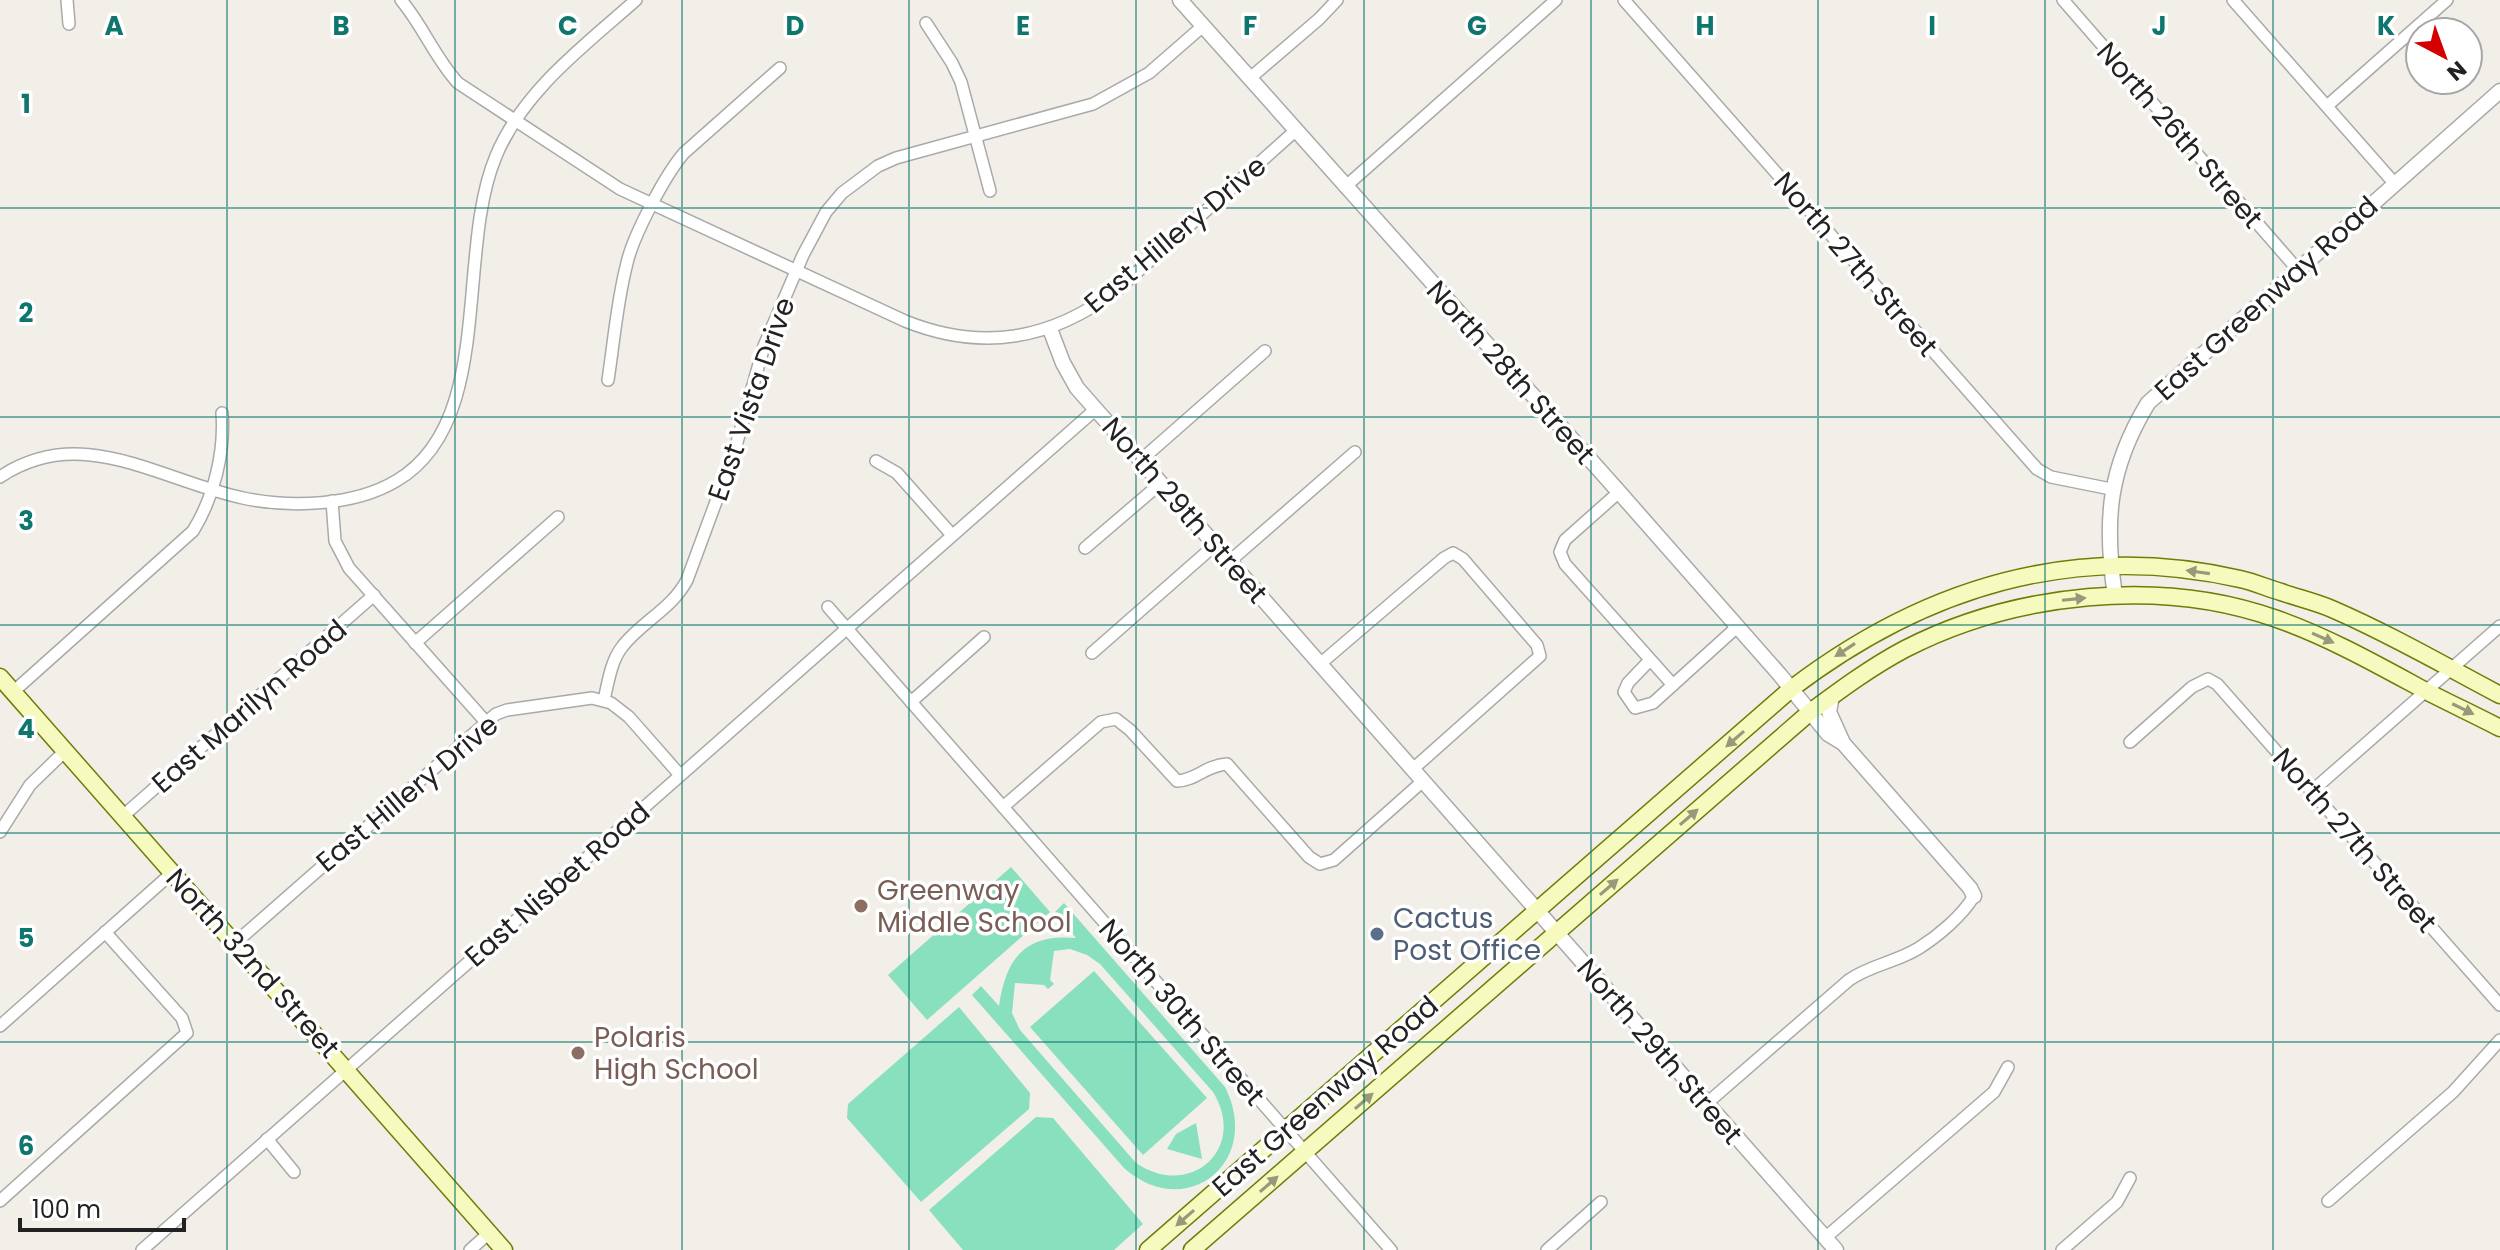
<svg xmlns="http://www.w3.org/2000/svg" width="2500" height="1250" font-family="Poppins,sans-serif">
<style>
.pitch{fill:#88e0be;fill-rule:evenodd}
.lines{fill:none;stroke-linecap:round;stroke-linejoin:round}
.minor-casing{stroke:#a9a9a9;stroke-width:14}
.tertiary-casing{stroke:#a9a9a9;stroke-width:17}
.secondary-casing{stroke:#707d05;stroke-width:19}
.minor{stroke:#fff;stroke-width:11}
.tertiary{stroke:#fff;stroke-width:14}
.secondary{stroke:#f7fabf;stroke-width:16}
.oneway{fill:#979978}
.grid{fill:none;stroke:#0f766e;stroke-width:2;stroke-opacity:0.55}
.education-dot{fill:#8d6e63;stroke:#fff;stroke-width:3}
.service-dot{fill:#5c6f8a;stroke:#fff;stroke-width:3}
.labels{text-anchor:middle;stroke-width:7;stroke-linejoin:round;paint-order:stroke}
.street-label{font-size:28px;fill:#222;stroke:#fff}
.education-label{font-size:28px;fill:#785e54;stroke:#fff;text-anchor:start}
.service-label{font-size:28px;fill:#4e5e75;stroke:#fff;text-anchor:start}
.grid-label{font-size:26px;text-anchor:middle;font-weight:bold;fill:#0f766e;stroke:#fff;stroke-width:7;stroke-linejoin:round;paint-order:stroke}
</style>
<rect width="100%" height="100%" fill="#f2efe9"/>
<g class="pitch">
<path d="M1011,867L1050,912L927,1020L888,975Z"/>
<path d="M1064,903L1225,1087C1263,1162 1186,1223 1124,1168L972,995L981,986L999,1006C1006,959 1024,933 1076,938L1055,912ZM1070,949L1087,955L1100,964L1213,1092C1248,1149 1190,1200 1136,1163L1020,1030L1012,1013L1015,983L1044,985L1048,989L1054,984L1050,980L1054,951Z"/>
<path d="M1094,971L1207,1098L1143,1155L1030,1027Z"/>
<path d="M959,1007L1030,1093L1029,1109L921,1202L847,1118L848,1104Z"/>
<path d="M1036,1117L1053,1118L1143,1224L1114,1250H963L929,1210Z"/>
<path d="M1196,1123L1202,1159L1167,1149L1176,1134Z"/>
</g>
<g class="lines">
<g class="minor-casing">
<g id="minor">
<path d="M67,0L69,24"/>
<path d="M401,0C423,26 435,58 458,83L620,189L905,321C982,352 1051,340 1117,290L1295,131"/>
<path d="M1624,0L2037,469L2051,477L2111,489"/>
<path d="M2063,0L2298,270"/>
<path d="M2233,0L2395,184"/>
<path d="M926,23L952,63L961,82L990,191"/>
<path d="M1249,79L1319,19L1337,0"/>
<path d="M2327,106L2447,0"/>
<path d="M1345,187L1556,0"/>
<path d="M608,380C614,341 617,301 627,263C633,236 665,175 684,153L780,68"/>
<path d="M1141,460L1265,351"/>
<path d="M876,461L897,473L952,535"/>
<path d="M0,477C82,422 161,481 243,498C291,508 354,506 396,481C496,423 455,253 496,156C523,91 584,46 636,0"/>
<path d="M1619,492L1565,540L1560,552L1565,564L1673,685"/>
<path d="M332,501L335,541L349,568L485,721"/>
<path d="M1085,548L1161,483"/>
<path d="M1230,561L1355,452"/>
<path d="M828,607L1391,1250"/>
<path d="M415,643L558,517"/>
<path d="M1092,653L1215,545"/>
<path d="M1650,660L1628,683L1624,692L1635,708L1653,703L1737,627"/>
<path d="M1320,664L1444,558L1453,553L1463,559L1537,645L1540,656L1413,769"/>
<path d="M13,692L193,531C214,497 225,452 222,413"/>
<path d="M604,700C608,683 611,661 622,647C641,622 672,609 687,580L734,453L764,346L803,255L826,212L842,193L878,166L896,158L1093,104L1149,73L1203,26"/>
<path d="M911,702L984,637"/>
<path d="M2130,742L2192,687L2208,679L2217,684L2500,1005"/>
<path d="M2312,791L2500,626"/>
<path d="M1003,807L1101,722L1116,719L1130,730L1177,781C1197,780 1204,766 1227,764L1309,857L1320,864L1334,860L1423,781"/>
<path d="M123,816L374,595"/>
<path d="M0,832L30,785L65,751"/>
<path d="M235,943L496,714L507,710L592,698L611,703L629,717L680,775"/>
<path d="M0,1026L173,872"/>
<path d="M1706,1104L1849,980C1870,965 1897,962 1919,948C1938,936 1962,916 1974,896"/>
<path d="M267,1139L294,1172"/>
<path d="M0,1201L187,1033L182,1018L105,932"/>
<path d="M2328,1201L2453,1092L2500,1040"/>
<path d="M1825,1238L1994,1092L2008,1067"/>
<path d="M142,1250L1096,409"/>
<path d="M470,1250L489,1233"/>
<path d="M1547,1250L1601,1202"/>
<path d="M2062,1250L2117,1202L2130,1178"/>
</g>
</g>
<g class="tertiary-casing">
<g id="tertiary">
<path d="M1180,0L1619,492L1780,675L1828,734L1843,743"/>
<path d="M1050,329L1063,363L1077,388L1836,1250"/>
<path d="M2115,596C2104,521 2108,469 2148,403L2500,91"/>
<path d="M1832,696L1829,712L1843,743L1970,888L1974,896"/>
</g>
</g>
<g class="secondary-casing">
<g id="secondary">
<path d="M0,677L504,1250"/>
<path d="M1148,1250L1791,689C1925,587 2073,541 2240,579C2254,582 2267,588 2281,592C2298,598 2316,602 2332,609C2390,634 2445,666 2500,695"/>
<path d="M1192,1250L1809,713C1840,690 1871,667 1905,649C2014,593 2160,577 2277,619C2328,637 2376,664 2424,690C2449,703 2475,715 2500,728"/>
</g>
</g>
<use href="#minor" class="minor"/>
<use href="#tertiary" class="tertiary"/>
<use href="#secondary" class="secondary"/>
</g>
<defs><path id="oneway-solid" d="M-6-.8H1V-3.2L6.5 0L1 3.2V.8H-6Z" transform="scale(2)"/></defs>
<g class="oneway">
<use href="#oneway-solid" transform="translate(2198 572) rotate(-172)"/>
<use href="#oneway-solid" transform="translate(2074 599) rotate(-6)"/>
<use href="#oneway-solid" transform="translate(2323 638) rotate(24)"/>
<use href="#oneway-solid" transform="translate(1845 650) rotate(147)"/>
<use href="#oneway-solid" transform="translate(2463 709) rotate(26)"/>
<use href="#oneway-solid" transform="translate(1735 739) rotate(139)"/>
<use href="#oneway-solid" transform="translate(1689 817) rotate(-41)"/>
<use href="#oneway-solid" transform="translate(1609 887) rotate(-41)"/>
<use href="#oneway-solid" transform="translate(1364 1101) rotate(-41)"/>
<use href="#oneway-solid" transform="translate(1269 1184) rotate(-41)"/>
<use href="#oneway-solid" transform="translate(1185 1218) rotate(139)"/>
</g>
<path class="grid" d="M227,0V1250M455,0V1250M682,0V1250M909,0V1250M1136,0V1250M1364,0V1250M1591,0V1250M1818,0V1250M2045,0V1250M2273,0V1250M0,208H2500M0,417H2500M0,625H2500M0,833H2500M0,1042H2500"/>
<g class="education-dot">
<circle cx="861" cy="906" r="8"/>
<circle cx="578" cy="1053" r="8"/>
</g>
<circle class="service-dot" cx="1377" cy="934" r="8"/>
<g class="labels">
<g class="street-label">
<text transform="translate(2180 135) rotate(49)" y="10">North 26th Street</text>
<text transform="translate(1175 234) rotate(-40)" y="10">East Hillery Drive</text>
<text transform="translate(1856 264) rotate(49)" y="10">North 27th Street</text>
<text transform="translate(2266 298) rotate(-42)" y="10">East Greenway Road</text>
<text transform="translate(1511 372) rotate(48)" y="10">North 28th Street</text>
<text transform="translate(751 399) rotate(-71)" y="10">East Vista Drive</text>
<text transform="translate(1185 510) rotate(49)" y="10">North 29th Street</text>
<text transform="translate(249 706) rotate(-41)" y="10">East Marilyn Road</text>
<text transform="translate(407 793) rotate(-40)" y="10">East Hillery Drive</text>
<text transform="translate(2355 840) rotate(49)" y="10">North 27th Street</text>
<text transform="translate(557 884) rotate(-41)" y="10">East Nisbet Road</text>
<text transform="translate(253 963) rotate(48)" y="10">North 32nd Street</text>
<text transform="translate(1182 1012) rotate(49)" y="10">North 30th Street</text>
<text transform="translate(1660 1051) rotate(49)" y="10">North 29th Street</text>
<text transform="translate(1325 1096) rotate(-41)" y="10">East Greenway Road</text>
</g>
<g class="education-label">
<text x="877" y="900">Greenway<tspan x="877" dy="32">Middle School</tspan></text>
<text x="594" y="1047">Polaris<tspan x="594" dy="32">High School</tspan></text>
</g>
<g class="service-label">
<text x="1393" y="928">Cactus<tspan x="1393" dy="32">Post Office</tspan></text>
</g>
</g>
<g class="grid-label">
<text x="114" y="35">A</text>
<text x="341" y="35">B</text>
<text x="568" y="35">C</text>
<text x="795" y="35">D</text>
<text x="1023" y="35">E</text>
<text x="1250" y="35">F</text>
<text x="1477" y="35">G</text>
<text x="1705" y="35">H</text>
<text x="1932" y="35">I</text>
<text x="2159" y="35">J</text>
<text x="2386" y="35">K</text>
<text x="26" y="113">1</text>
<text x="26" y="322">2</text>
<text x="26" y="530">3</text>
<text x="26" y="738">4</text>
<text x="26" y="947">5</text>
<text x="26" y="1155">6</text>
</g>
<g transform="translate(2444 56) rotate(139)"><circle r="38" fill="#ffffff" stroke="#a7a7a7" stroke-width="2"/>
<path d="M0-6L14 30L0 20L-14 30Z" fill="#d40000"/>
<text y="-12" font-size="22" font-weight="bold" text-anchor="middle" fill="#222222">N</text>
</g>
<path d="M20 1218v12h164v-12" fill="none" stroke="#222222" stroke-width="4"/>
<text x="32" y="1218" font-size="24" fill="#222222" stroke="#ffffff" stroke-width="6" paint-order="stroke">100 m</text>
</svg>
